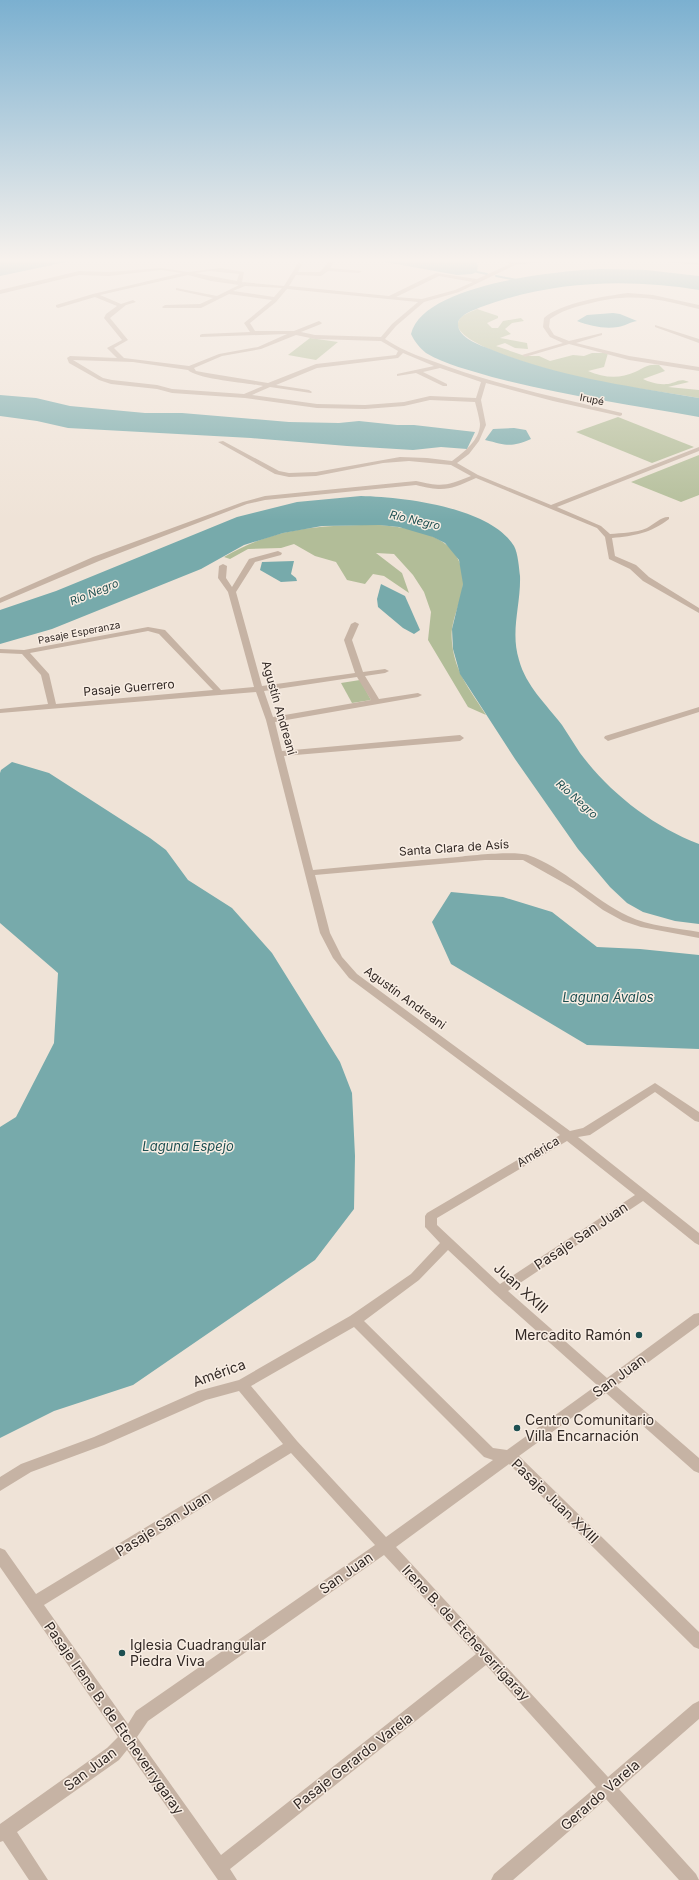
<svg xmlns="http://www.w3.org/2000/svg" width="699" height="1880" font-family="Inter,sans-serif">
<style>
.green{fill:#b2bd98}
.water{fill:#77aaab}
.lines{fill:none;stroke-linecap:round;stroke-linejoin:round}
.stream{stroke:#77aaab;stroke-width:2}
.minor{fill:#c6b3a4;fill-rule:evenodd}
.poi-dot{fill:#1d4f51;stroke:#f8ede3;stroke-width:1.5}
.labels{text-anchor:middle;stroke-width:3;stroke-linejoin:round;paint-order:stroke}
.far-street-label{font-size:10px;fill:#322925;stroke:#f8ede3}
.far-water-label{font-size:11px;font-style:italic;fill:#1d4f51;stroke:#f8ede3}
.street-label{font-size:12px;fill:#322925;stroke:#f8ede3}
.water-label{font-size:13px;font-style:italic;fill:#1d4f51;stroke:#f8ede3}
.near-street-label{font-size:14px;fill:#322925;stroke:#f8ede3}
.near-poi-label{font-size:14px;fill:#322925;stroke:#f8ede3;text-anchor:start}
</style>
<rect width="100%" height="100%" fill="#efe3d7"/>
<g class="green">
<path d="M477,309L498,316V318L487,323L492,328H498L503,321L521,318L524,321L512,323L505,329L511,334L500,338L527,343L528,349L515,348L505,343L496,346L525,356H539L550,361L573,355L584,356L592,353H608L604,367L588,371C604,378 620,379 635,372C646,367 647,364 659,365L665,371L643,379C649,382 659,385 666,384C675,384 679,377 689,382L668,387L699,390V398C660,391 620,387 582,378C563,374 453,346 458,323C459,315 471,312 477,309Z"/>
<path d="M310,338L338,342L316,360L288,355Z"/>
<path d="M618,417L694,447L652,463L576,432Z"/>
<path d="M699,455V495L681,502L631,482Z"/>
<path d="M379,525C415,528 465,536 463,584C462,599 454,614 452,629C451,635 452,644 453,650C457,675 473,694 486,715L468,707L428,640L431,612L424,592L413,575L394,554L376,553L402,573L409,593L384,576L373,574L365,584L347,580L336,562L315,556L294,544L281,548L248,549L230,559L224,557C275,527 321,525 379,525Z"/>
<path d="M360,680L371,700L352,703L341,683Z"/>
</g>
<g class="water">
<path d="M0,258H85L0,276Z"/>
<path d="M363,258H467L476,262L478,265L477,272L472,274L457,275Z"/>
<path d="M600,269L646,270L699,276V290C626,278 551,281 481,307C474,310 458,315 458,324C458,338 480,345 490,349C557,377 628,386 699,398V417C630,405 560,395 492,377C470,370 446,365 426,353C420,348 414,341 411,334C423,284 557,271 600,269Z"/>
<path d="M613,313L620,314L637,321C630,322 625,326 618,327C604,329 590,326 577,321L587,315Z"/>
<path d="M0,395L36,398L70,406L145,413H182L289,422L339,423L359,421L397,425H414L475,432L467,449L441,447L413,450L347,446L251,438L68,428L37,421L0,416Z"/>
<path d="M514,428L526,430L531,439C510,448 506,445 485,440L493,429Z"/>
<path d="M361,496C403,497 490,507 514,546C518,553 519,568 520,576C521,605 510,631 519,660C526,686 546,704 562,725C568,734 574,744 580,753C610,793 652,826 699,844V924L675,921L643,912L627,903L610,887L578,849L515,759L460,674L453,649L452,629L463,584L459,560L445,543L433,537L399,527L379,525L322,526L283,533L244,545L201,569L52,629L0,644V610L56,591L237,517L297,502Z"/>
<path d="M294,561L291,574L296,578L297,581L281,582L260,570L262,562Z"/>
<path d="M381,584L405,596L420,630L414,634L403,628L378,607L377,599Z"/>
<path d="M12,762L49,773L150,838L166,850L188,880L232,908L272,953L340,1062L352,1093L355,1156L354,1209L315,1260L133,1385L54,1411L0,1438V1127L16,1117L54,1043L58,973L0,923V773L1,770Z"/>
<path d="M451,892L503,897L552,912L597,947L640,949L699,955V1049L587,1045L451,964L432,922Z"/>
</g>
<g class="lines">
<g class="stream">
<path d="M477,272L487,274"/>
<path d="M496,276L517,280"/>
</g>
<g class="minor">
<path d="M332,258L336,259L330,268L362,271L359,273L328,271L321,276L296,275L289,286L389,296L436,273L477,279L510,264L500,258H505L515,262L571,258L569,259L515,265L459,292L424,302L396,326L385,339C404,352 427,359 449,367C506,387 564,399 622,413V415L620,416L553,401L486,383L481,400L486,425L479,441L469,454L457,463L478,475L551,505L699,447V451L557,507L601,526L610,534C622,533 635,533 647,528C654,524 662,516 669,517V519C651,533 634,536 612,538L615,556L636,565L649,577L699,608V613L643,581L630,569L609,559L605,537L597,528L476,478C450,490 444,492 416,485L265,500L247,504L99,561L0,603V598L93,557L243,502L265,496L416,481C442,487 447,486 471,476L451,465L409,461L383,463L316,476L289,477L275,474L218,442L223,441L279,471L289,473L316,472L400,457L427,458L452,461C463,453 480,440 480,424C479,417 477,409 475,402L430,400L404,406L365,409L317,408L245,398L172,393L157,389L111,384L99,380L69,363L67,358L70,356L117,358L107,348L122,340L104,318L106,314L117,306L95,297L58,308L56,307V305L93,294L182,273L161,270L109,276L79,275L0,294V290L79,271L109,272L161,268L188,272L221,268L244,272L242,282L284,286L298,263L302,264L298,272H320ZM210,271L239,274L237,281L195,273ZM188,275L211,281L239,285L217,296L176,288V290L213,298L200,304L165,305L162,307L163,308H201L229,294L272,300L244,323L250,332L202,334L200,335V337L287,334L258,347L219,354L189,366L124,358L114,348L128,340L110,318L126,305L136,302L133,300L121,304L100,295ZM439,276L473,282L455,290L422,299L396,297ZM245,286L282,288L274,297L233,291ZM287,289L418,302L392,324L381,337L315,335L301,332L321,324L322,323L319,321L294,331H255L250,323L276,302ZM296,335L315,339L381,341L398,351L396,355L316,364L268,383L207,373L196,371L194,368L222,356L261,349ZM403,353L434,366L397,374V376L416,373L443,386H447V384L423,372L440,368L481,382L476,398L430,396L404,402L365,405L317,404L252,395L270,387L311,393L312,392L309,390L276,385L317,368L398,358ZM73,360L133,362L188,370C197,379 247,383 263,386L244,394L172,389L157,385L112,380L103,378Z"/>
<path d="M625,258H639L699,263V265Z"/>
<path d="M628,293L653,295L699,305V309C656,298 631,292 587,304C574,307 561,311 550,319L549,327L554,335L569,341L602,333V335L576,343L629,356L699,367V371L629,360L569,344L525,357L522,355L563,343L550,337L543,327L544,318C560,303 606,296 628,293Z"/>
<path d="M655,325L699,339V343L655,327Z"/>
<path d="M278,551L282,553L281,555L255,562L236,592L262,686L355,673L344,640L351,624L355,622L359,624L352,640L363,672L385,669L389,671L385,673L365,676L379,699L418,693L422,695L418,697L275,722L282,751L460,735L464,738L460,741L284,756L313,870C362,865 410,861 458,857C473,855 515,851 528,855C563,867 594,900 628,916C649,926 676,928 699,932V938L641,927L623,921L603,910L573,888L523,860H485L315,875L330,933L342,957L357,974L570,1131L583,1128L655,1083L699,1112V1122L695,1121L655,1092L590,1135L578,1137L699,1233V1245L695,1243L643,1201L508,1291L607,1378L694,1314L699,1313V1325L616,1386L699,1458V1473L694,1471L606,1393L519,1456L699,1632V1649L694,1647L509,1464L396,1547L608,1777L693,1704L699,1701V1719L619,1789L696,1874L699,1880H679L606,1799L513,1880H491L494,1874L596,1787L486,1665L230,1869L237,1880H218L127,1750L119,1760L17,1832L48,1880H29L3,1841L0,1842V1824L107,1748L118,1737L0,1567V1548L5,1550L36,1594L283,1444L239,1391L206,1400L104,1445L31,1472L0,1491V1477L21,1464L94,1437L198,1391L239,1380L350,1316L411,1274L440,1243L425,1227V1216L427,1213L560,1135L349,978L333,958L320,933L266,720L256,692L0,713V709L48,704L41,675L22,654L0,653V649L24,650L148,627L165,630L221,690L254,687L228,592L218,578L219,566L223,564L227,566L226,578L232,587L249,559ZM148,631L159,634L213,690L56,704L49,674L30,653ZM357,677L371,700L273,717L264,691ZM567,1141L635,1195L500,1284L437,1225V1218ZM448,1250L495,1294L597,1385L507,1450L493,1448L364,1321L419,1280ZM354,1327L484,1457L493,1460L386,1537L297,1441L251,1386ZM291,1453L375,1545L136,1711L128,1724L44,1605ZM384,1555L476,1654L221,1855L137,1737L148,1721Z"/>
<path d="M699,707V712L611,740L608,741L604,738L605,736Z"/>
</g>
</g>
<linearGradient id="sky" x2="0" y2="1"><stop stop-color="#7bb0d0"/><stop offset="0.5" stop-color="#f8f2ed"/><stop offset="1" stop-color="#f8f2ed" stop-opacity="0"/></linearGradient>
<rect width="699" height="521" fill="url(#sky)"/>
<g class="poi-dot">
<circle cx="639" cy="1335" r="4"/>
<circle cx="517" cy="1428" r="4"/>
<circle cx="122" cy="1653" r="4"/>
</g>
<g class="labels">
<g class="far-street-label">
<text transform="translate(592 399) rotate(11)" y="4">Irupé</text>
<text transform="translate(79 632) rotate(-11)" y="4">Pasaje Esperanza</text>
</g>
<g class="far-water-label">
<text transform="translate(415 520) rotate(13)" y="4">Río Negro</text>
<text transform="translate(94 592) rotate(-22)" y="4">Río Negro</text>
<text transform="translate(577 799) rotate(42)" y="4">Río Negro</text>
</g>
<g class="street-label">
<text transform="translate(129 688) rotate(-5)" y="4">Pasaje Guerrero</text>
<text transform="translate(279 708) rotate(74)" y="4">Agustín Andreani</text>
<text transform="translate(454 848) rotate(-4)" y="4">Santa Clara de Asís</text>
<text transform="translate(405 998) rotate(36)" y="4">Agustín Andreani</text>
<text transform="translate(538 1152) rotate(-31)" y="4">América</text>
</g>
<g class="water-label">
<text x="608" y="1002">Laguna Ávalos</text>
<text x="188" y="1151">Laguna Espejo</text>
</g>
<g class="near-street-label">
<text transform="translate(581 1236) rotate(-34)" y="5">Pasaje San Juan</text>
<text transform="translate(521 1288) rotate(42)" y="5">Juan XXIII</text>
<text transform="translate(219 1373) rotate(-20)" y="5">América</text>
<text transform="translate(619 1376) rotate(-36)" y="5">San Juan</text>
<text transform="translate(555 1501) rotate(44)" y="5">Pasaje Juan XXIII</text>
<text transform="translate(163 1524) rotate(-32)" y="5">Pasaje San Juan</text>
<text transform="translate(346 1573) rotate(-35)" y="5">San Juan</text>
<text transform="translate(466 1633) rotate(47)" y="5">Irene B. de Etcheverrigaray</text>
<text transform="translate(114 1718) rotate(55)" y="5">Pasaje Irene B. de Etcheverrygaray</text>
<text transform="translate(353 1761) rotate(-38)" y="5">Pasaje Gerardo Varela</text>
<text transform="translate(90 1769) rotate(-37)" y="5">San Juan</text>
<text transform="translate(600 1795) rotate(-41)" y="5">Gerardo Varela</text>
</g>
<g class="near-poi-label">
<text x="631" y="1340" text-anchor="end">Mercadito Ramón</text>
<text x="525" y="1425">Centro Comunitario<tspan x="525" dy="16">Villa Encarnación</tspan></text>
<text x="130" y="1650">Iglesia Cuadrangular<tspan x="130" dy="16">Piedra Viva</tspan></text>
</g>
</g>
</svg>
